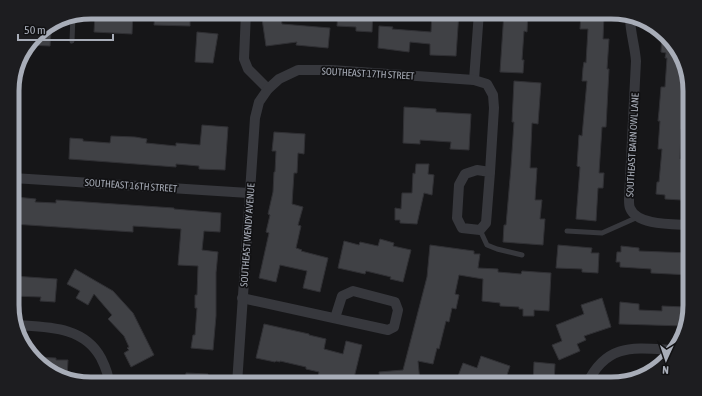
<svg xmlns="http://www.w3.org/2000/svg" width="702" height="396" font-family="'Asap Condensed',sans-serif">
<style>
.building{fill:#404145;stroke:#303034}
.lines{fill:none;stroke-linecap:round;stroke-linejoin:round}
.lane{stroke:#37383d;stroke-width:5}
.street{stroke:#37383d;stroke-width:10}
.labels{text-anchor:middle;stroke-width:3.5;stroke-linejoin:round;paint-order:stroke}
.street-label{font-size:10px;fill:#a8adb8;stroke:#111113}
.rim{fill:none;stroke:#a8adb8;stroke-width:5}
</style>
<rect width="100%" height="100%" fill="#161618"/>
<g class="building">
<path d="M108,12H133L132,34L94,32L95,15L108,16Z"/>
<path d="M155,12H190V26L154,25Z"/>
<path d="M261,12H280L282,24L330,28L328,48L296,45L297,42L266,46Z"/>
<path d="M338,12H373L372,32L356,31V27L337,26Z"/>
<path d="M432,12H459L456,56L430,55V44L410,42L409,52L378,48L379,26L393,27L392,29L431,32Z"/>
<path d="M504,12H528L527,32L524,31L522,60H524L523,73L500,72Z"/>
<path d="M581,14L604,15L603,39H609L607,69H609L606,127H602L599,173H604L603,188H598L596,221L576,219L580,167L577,166L579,135L582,136L587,81H582L583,68L584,62L586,63L588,29H580Z"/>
<path d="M40,31L51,32L50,46L28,45Z"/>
<path d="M197,32L218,34L213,63L195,62Z"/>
<path d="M662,33L677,47L686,73L684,129H681L680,159H683L681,200L665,199V195L656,194L657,182H659L662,149H658L660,121H658L659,111L661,87H665L667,58H665L666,53L661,52Z"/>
<path d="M514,81L541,83L538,124L532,123L530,168H537L535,200H542L540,219H545L543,245L503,242L504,225H506L511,167L514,122H512Z"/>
<path d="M404,107L436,109V112L471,114L469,150L450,149L451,142L420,140V144L403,143Z"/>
<path d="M202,125L228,127L225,170L199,169V166L176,164V167L69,159L70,138L83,139V141L110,143L111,136L135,137L147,139L146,143L176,146V143L200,145Z"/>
<path d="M274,132L305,134L304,154L298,153L297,173H294L292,204L303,207L298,225L301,226L296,248L302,250L301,251L328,258L320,292L303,288L307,271L280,265L276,282L259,278L269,233L266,232L270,215L268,214L273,192L274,172H275L276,151H272Z"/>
<path d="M416,164H429L428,174L434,175L432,195L424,193L417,224L400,223V220H395V208L401,209L402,193H412L413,173L415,174Z"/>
<path d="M16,197L36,199L35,202L56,203V200L174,208V209L221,213L220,232L204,231L202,250L218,252L216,273V316L213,350L191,348L193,335H195L197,308H195V295H197L198,266L178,265L181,229L133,226V232L13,224V200H16Z"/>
<path d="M380,239L394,243L393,246L411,250L403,282L390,279L391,277L366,271L365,274L338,268L344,241L359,245L360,242L378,246Z"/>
<path d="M430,245L474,251V254H480L478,268L498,269V272L521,274L522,271L551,273L549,311L534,310V316H523V309H519V307L500,306V303L482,301L483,279L459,275L455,294L459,295L456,309L452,308L449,322L446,321L439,349L437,348L433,364L418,361L420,382L417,384H380L379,372L403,370L427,277Z"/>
<path d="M558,245L592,248L591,253H599L598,273L582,272V269L556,268Z"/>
<path d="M621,246L639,248V251L690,253V275L651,273V269L620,267V262H616L617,252H621Z"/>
<path d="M75,269L113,291L133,313L154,355L131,367L124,353L129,350L127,348L129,347L124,336L108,319L112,315L94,294L88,305L76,298L80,291L67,284Z"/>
<path d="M13,276L57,279L55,302L40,301L41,297L13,296Z"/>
<path d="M602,298L611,327L584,336L586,340L577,344L580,351L559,360L552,345L562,341L556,325L584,314L581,305Z"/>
<path d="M620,302L639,304V310L662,311V306L685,307L684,326L619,324Z"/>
<path d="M264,324L309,334V335L326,339L324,349L343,354L346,341L362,345L353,382L345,381V382L318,376L319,372L306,369V367L280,361V362L276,361L275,362L256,358Z"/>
<path d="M481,356L510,366L504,384H484L476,381L475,384H455L463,363L477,368Z"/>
<path d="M33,357L56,358V360H68L67,378L52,374Z"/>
<path d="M534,362L555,364L554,384H533Z"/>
<path d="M186,373L208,374V384H185Z"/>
</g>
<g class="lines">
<g class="lane">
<path d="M72,41L73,15"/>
<path d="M480,230L487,245L497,249L522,255"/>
<path d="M567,231L602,233L638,217"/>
</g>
<g class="street">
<path d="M246,12L244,59L248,69L268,89"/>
<path d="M630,17C630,32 635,46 636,61L629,199C629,201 629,206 630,208C637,226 674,224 690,225"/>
<path d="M474,80L479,12"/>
<path d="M477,170L490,172L486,223L480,230L462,228L457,218L459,185L465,174Z"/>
<path d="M13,178L249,193"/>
<path d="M242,298L388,330L394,327L398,310L395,302L353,291L342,296L335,318"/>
<path d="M16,325C47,327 84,326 101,358C105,366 109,375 109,384"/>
<path d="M237,384L255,118L259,102L268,89L279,79L298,70H331L474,80L487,84L493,95L494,108L490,172"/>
<path d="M587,384C607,342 635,348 674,350"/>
</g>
</g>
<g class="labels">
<g class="street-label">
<text transform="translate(368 73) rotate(3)" y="4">SOUTHEAST 17TH STREET</text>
<text transform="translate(632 145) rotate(-87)" y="4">SOUTHEAST BARN OWL LANE</text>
<text transform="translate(131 185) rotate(4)" y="4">SOUTHEAST 16TH STREET</text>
<text transform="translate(247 235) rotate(-86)" y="4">SOUTHEAST WENDY AVENUE</text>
</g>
</g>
<path d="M0 0H702V396H0ZM91 19H611A72 72 0 0 1 683 91V305A72 72 0 0 1 611 377H91A72 72 0 0 1 19 305V91A72 72 0 0 1 91 19Z" fill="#1d1d20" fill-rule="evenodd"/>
<path class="rim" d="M91 19H611A72 72 0 0 1 683 91V305A72 72 0 0 1 611 377H91A72 72 0 0 1 19 305V91A72 72 0 0 1 91 19Z"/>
<g transform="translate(666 360) rotate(183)" stroke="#111113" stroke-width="3" paint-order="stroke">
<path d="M0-3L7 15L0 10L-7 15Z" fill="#a8adb8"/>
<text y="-6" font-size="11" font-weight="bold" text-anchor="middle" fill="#a8adb8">N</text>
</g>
<path d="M18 34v6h95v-6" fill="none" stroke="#a8adb8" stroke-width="2"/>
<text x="24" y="34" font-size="12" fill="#a8adb8" stroke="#111113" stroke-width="3" paint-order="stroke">50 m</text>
</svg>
